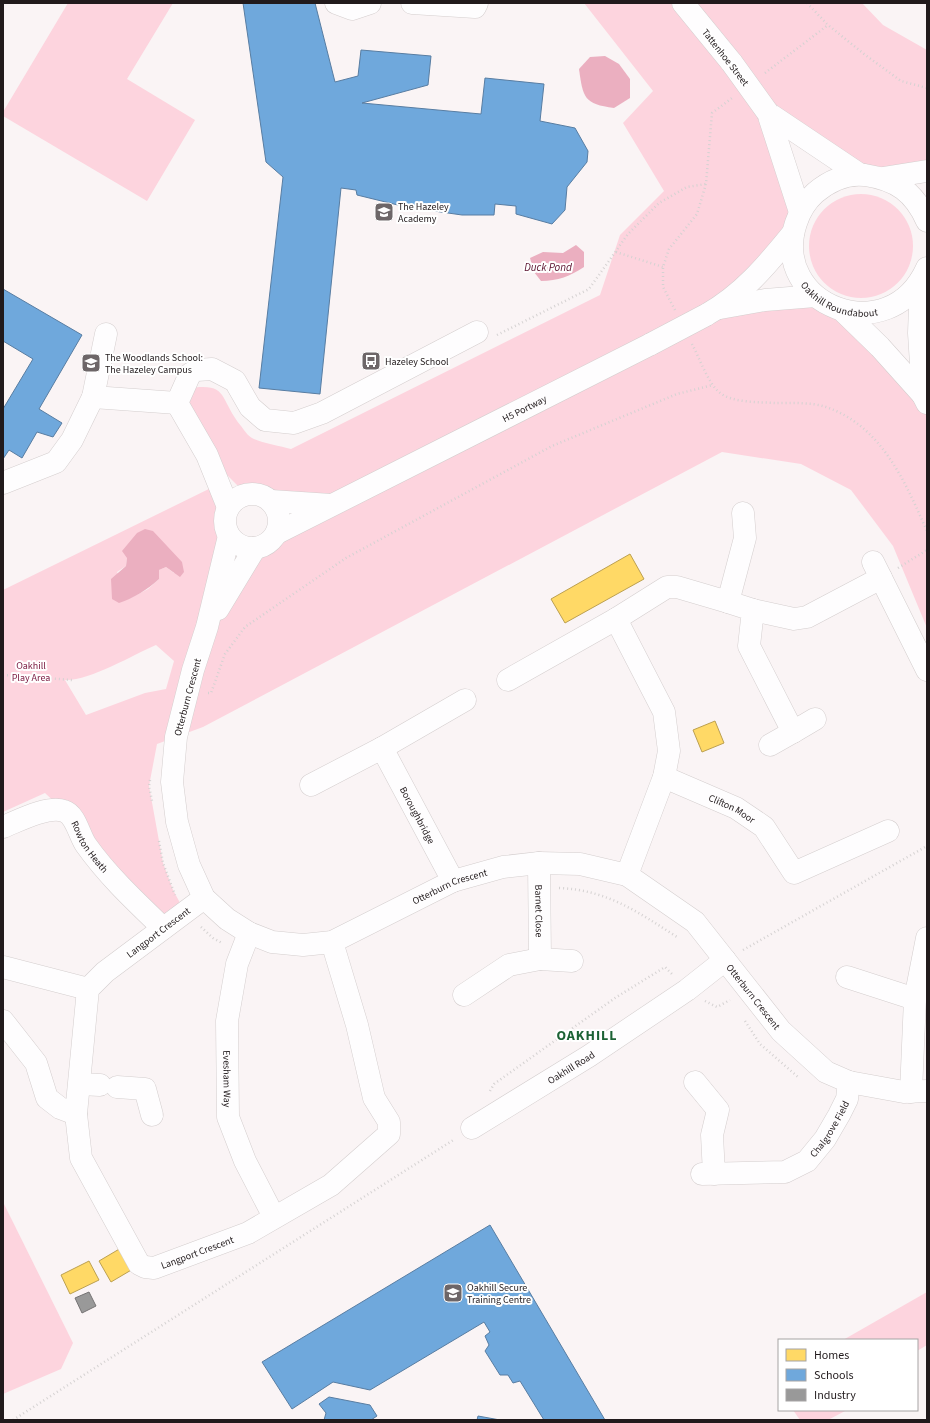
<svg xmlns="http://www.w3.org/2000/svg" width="930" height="1423" font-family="'Source Sans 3',sans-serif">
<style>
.green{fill:#fdd4de;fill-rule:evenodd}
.water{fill:#ebafc0}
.homes{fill:#ffd966;stroke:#bca050}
.schools{fill:#6fa8dc;stroke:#587da2}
.industry{fill:#999;stroke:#757374}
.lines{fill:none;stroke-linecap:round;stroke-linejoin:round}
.minor-casing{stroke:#d4cece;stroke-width:23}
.path{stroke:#d5d2d2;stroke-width:2.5;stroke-dasharray:1 3;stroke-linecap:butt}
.minor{stroke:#fefdfe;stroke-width:22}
.minor-bridge-casing{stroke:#d4cece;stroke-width:23;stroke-linecap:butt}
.minor-bridge{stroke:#fefdfe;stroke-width:22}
.labels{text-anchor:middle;stroke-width:4;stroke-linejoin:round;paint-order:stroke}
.street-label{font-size:10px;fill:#211a1c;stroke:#fff}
.poi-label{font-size:10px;fill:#211a1c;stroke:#fff;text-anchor:start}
.park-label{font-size:10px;fill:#79183f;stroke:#fff}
.water-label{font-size:11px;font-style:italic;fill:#5a112e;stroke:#fff}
.district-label{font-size:14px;font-weight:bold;letter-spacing:1px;fill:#1c6235;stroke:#fff}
</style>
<rect width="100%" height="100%" fill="#faf4f5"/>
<g class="green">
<path d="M68,3H173L127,79L195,120L147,201L3,116V112Z"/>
<path d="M584,3H862L883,25L927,50V171L859,174L763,119L800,212L718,308L815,296L923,395L927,268V628L893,546L851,490L801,464L722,452L203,727L157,744L149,786L163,863L173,890L185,912L163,928L63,810L45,793L3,812V590L219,484L225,514L226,529L207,625L264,546L330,505L271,501L259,494H246L207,455L177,403L185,389C230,381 218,398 241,426C244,430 248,436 252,438C261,443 280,446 291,449L600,295L620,235L664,191L623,123L653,91ZM127,558L182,562L174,573L166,567L159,570V579L148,589L129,599L117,572L126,566ZM156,645L174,661L166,689L145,693L86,715L65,680C89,681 133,655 156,645Z"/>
<circle cx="861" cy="246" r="52"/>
<path d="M3,1202L73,1343L61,1369L3,1394Z"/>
<path d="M927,1292V1345L917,1351V1340H843Z"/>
<path d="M793,1410H847L828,1420H800Z"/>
</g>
<g class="water">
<path d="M605,56L619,64L630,79V98L614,108C584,104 583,98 579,69L590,57Z"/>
<path d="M576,245L584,252V267C570,276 558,281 541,281L534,272L530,258L543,252L563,253Z"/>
<path d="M145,529L153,531L182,562L184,572L180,577L166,567L159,570V579C147,590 134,598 119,603L112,599L111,579L126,566L127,558L122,551L137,533Z"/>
</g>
<g class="homes">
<path d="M630,554L644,579L565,623L551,599Z"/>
<path d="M715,721L724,743L702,752L693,730Z"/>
<path d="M121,1248L133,1269L111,1282L99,1261Z"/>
<path d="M89,1261L99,1280L70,1294L61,1275Z"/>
</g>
<g class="schools">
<path d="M243,3H315L335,82L358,76L361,50L431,56L428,85L362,103L481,114L485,78L544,84L540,121L575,128L588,151L587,162L567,187L565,210L552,224L516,214V206L495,204L494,215H462L406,207L357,195L356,190L341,188L320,394L259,388L283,177L266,162Z"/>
<path d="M3,289L82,335L39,409L62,423L53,437L37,432L22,458L9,450L3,459V409L33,359L3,341Z"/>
<path d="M490,1225L605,1420H544L520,1381L513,1383L508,1375H500L485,1351L489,1345L485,1336L490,1332L484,1322L370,1390L333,1382L292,1409L262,1362Z"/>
<path d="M329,1397L370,1405L377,1416L371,1420H324L326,1413L319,1404Z"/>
<path d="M478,1416L500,1420H477Z"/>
</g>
<path class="industry" d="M89,1292L96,1306L82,1313L75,1298Z"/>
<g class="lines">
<g class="minor-casing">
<g id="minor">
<path d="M336,3L352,9L370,3"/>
<path d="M412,3L475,7L477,3"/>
<path d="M683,3L732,63"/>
<path d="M768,113L859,174"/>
<path d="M768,113L800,212"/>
<path d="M883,178L927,171"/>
<path id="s1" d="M927,221C914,192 897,180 865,175C847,173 829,181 815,193C806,201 800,211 796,223C769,305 889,353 927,268"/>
<path d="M921,280L919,333L923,395"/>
<path d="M720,308L765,300L815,296"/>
<path d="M844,312L880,347L923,395L927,403"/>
<path d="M706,315C742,295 767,265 793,233"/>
<path d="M106,334L93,397L177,403"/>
<path d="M3,483L56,462L72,440L93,397"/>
<circle cx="252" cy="521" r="27"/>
<path d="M271,501L331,505"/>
<path d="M228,507L207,455L177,403L190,374L197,370L212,369L235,381L250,407L265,420L294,423L322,413L477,332"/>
<path id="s2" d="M277,533L651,344"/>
<path id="s3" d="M229,536L207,627L193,670L176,737L172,782L177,822L189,865L204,898L227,919L249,933L272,942L303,945L332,942L453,881L503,867L539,863L580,864L627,875L695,922L781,1031L826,1072L849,1082L904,1092L927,1091"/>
<path d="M881,578L927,670"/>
<path d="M728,602L753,610L749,646L793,732L815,719"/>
<path d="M218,609L255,548"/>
<path d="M753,610L794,619L807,617L881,578L873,562"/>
<path d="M616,619L667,587H677L728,602L745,538L743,513"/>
<path d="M508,680L616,619L664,712L669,751L664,777L627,875"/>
<path d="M770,745L793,732"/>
<path d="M382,748L465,700"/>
<path id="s4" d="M664,777L736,808L764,827L794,873L888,831"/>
<path id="s5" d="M311,785L382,748L453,881"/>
<path id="s6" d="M3,827C18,821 48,805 64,811C76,815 79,835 86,845C108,876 136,902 163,928"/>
<path id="s7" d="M539,863L540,959L572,961"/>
<path id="s8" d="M204,898L105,972L88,989L76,1114L81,1158L139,1264L145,1267L154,1268L248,1233L331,1185L389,1134V1122L374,1098L357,1025L332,942"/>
<path id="s9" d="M249,933L237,964L227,1021L228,1117L245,1161L274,1217"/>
<path d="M3,967L88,989"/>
<path d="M847,977L915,999"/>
<path d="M464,995L509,965L540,959"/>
<path d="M3,1021L36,1063L47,1098L60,1108L76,1114"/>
<path d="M695,1082L718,1110L712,1135L714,1174"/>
<path d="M80,1084L100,1085"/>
<path d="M117,1087L145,1089L152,1115"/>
<path d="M911,1092L915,999L927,938"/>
<path id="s10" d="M472,1128L589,1056L687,990L725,960"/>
<path id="s11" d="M702,1174L785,1172L807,1161L825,1139L839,1115L847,1099L849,1082"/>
</g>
</g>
<g class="path">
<path d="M807,3L828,25L864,54L901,81L927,88"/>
<path d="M765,73L828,25"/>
<path d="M616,252L663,267"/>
<path d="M675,310L663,287V267L669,249L697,214L706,184L712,113L732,98"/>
<path d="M497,335L589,289L628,234L659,203L687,187L706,184"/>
<path d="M692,344C699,357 708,383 719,392C731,403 760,402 775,403C791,403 811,402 826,407C882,426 905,482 927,531"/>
<path d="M898,568L927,550"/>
<path d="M3,675L72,680"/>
<path d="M208,693H211L225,654L245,627L346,558L552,446L677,394L713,385"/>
<path d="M150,780L149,786L152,801"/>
<path d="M159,841L163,863L175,895"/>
<path d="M559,888C607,890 638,912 677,937"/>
<path d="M201,927L213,938L222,943"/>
<path d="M743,950L927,846"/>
<path d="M705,1001L717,1007L730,1000"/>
<path d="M745,1021L760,1044L798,1077"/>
<path d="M490,1091L494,1084L615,998L665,967L673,975"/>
<path d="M13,1420L455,1139"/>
</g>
<use href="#minor" class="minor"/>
<g class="minor-bridge-casing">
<g id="minor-bridge">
<path d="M732,63L768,113"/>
<path d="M651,344L706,315"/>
</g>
</g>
<use href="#minor-bridge" class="minor-bridge"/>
</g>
<defs>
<g id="school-square" transform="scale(1)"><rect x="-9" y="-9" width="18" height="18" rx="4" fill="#6d6668" stroke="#fff"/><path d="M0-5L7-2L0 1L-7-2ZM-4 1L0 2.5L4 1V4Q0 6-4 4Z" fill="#fff"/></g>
<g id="bus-square" transform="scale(1)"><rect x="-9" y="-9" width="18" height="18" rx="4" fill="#6d6668" stroke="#fff"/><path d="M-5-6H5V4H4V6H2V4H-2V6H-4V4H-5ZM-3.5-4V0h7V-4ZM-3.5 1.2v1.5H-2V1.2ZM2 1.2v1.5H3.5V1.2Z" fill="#fff"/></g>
</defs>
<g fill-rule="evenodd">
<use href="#school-square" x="384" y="212"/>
<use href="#bus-square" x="371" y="361"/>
<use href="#school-square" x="91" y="363"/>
<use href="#school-square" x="453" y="1293"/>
</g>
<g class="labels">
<g class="street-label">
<text transform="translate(726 57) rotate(52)" y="4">Tattenhoe Street</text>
<text dy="4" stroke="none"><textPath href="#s1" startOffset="276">Oakhill Roundabout</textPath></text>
<text dy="4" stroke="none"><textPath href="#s2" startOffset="277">H5 Portway</textPath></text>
<text transform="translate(187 697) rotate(-75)" y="4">Otterburn Crescent</text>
<text dy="4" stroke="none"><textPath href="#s4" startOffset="75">Clifton Moor</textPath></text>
<text dy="4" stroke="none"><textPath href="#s5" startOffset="156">Boroughbridge</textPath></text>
<text dy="4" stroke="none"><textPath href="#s6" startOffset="109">Rowton Heath</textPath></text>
<text dy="4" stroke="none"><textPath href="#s3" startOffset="647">Otterburn Crescent</textPath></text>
<text dy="4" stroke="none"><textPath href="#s7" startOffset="48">Barnet Close</textPath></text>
<text transform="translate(158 932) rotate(-37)" y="4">Langport Crescent</text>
<text dy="4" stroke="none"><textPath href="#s3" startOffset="1007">Otterburn Crescent</textPath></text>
<text dy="4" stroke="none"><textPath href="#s10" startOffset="116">Oakhill Road</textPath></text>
<text dy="4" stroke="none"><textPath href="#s9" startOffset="149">Evesham Way</textPath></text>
<text dy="4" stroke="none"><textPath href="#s11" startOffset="147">Chalgrove Field</textPath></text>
<text dy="4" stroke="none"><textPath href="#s8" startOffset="500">Langport Crescent</textPath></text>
</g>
<g class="poi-label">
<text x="398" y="210">The Hazeley<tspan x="398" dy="12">Academy</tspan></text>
<text x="105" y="361">The Woodlands School:<tspan x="105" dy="12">The Hazeley Campus</tspan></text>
<text x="385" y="365">Hazeley School</text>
<text x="467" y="1291">Oakhill Secure<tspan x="467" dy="12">Training Centre</tspan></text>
</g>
<g class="park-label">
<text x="31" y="669">Oakhill<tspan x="31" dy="12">Play Area</tspan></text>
</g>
<g class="water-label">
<text x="548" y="271">Duck Pond</text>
</g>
<g class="district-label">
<text x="587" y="1040">OAKHILL</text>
</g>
</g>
<rect width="930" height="1423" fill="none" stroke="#211a1c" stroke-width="8"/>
<rect x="778" y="1339" width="140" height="72" fill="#ffffff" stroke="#a6a3a4"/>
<rect x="786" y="1349" width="20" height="12" fill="#ffd966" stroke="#a6a3a4"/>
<text x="814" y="1359" font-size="12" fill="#211a1c">Homes</text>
<rect x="786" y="1369" width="20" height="12" fill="#6fa8dc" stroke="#a6a3a4"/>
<text x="814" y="1379" font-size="12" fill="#211a1c">Schools</text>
<rect x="786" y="1389" width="20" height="12" fill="#999999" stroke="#a6a3a4"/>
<text x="814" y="1399" font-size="12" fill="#211a1c">Industry</text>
</svg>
